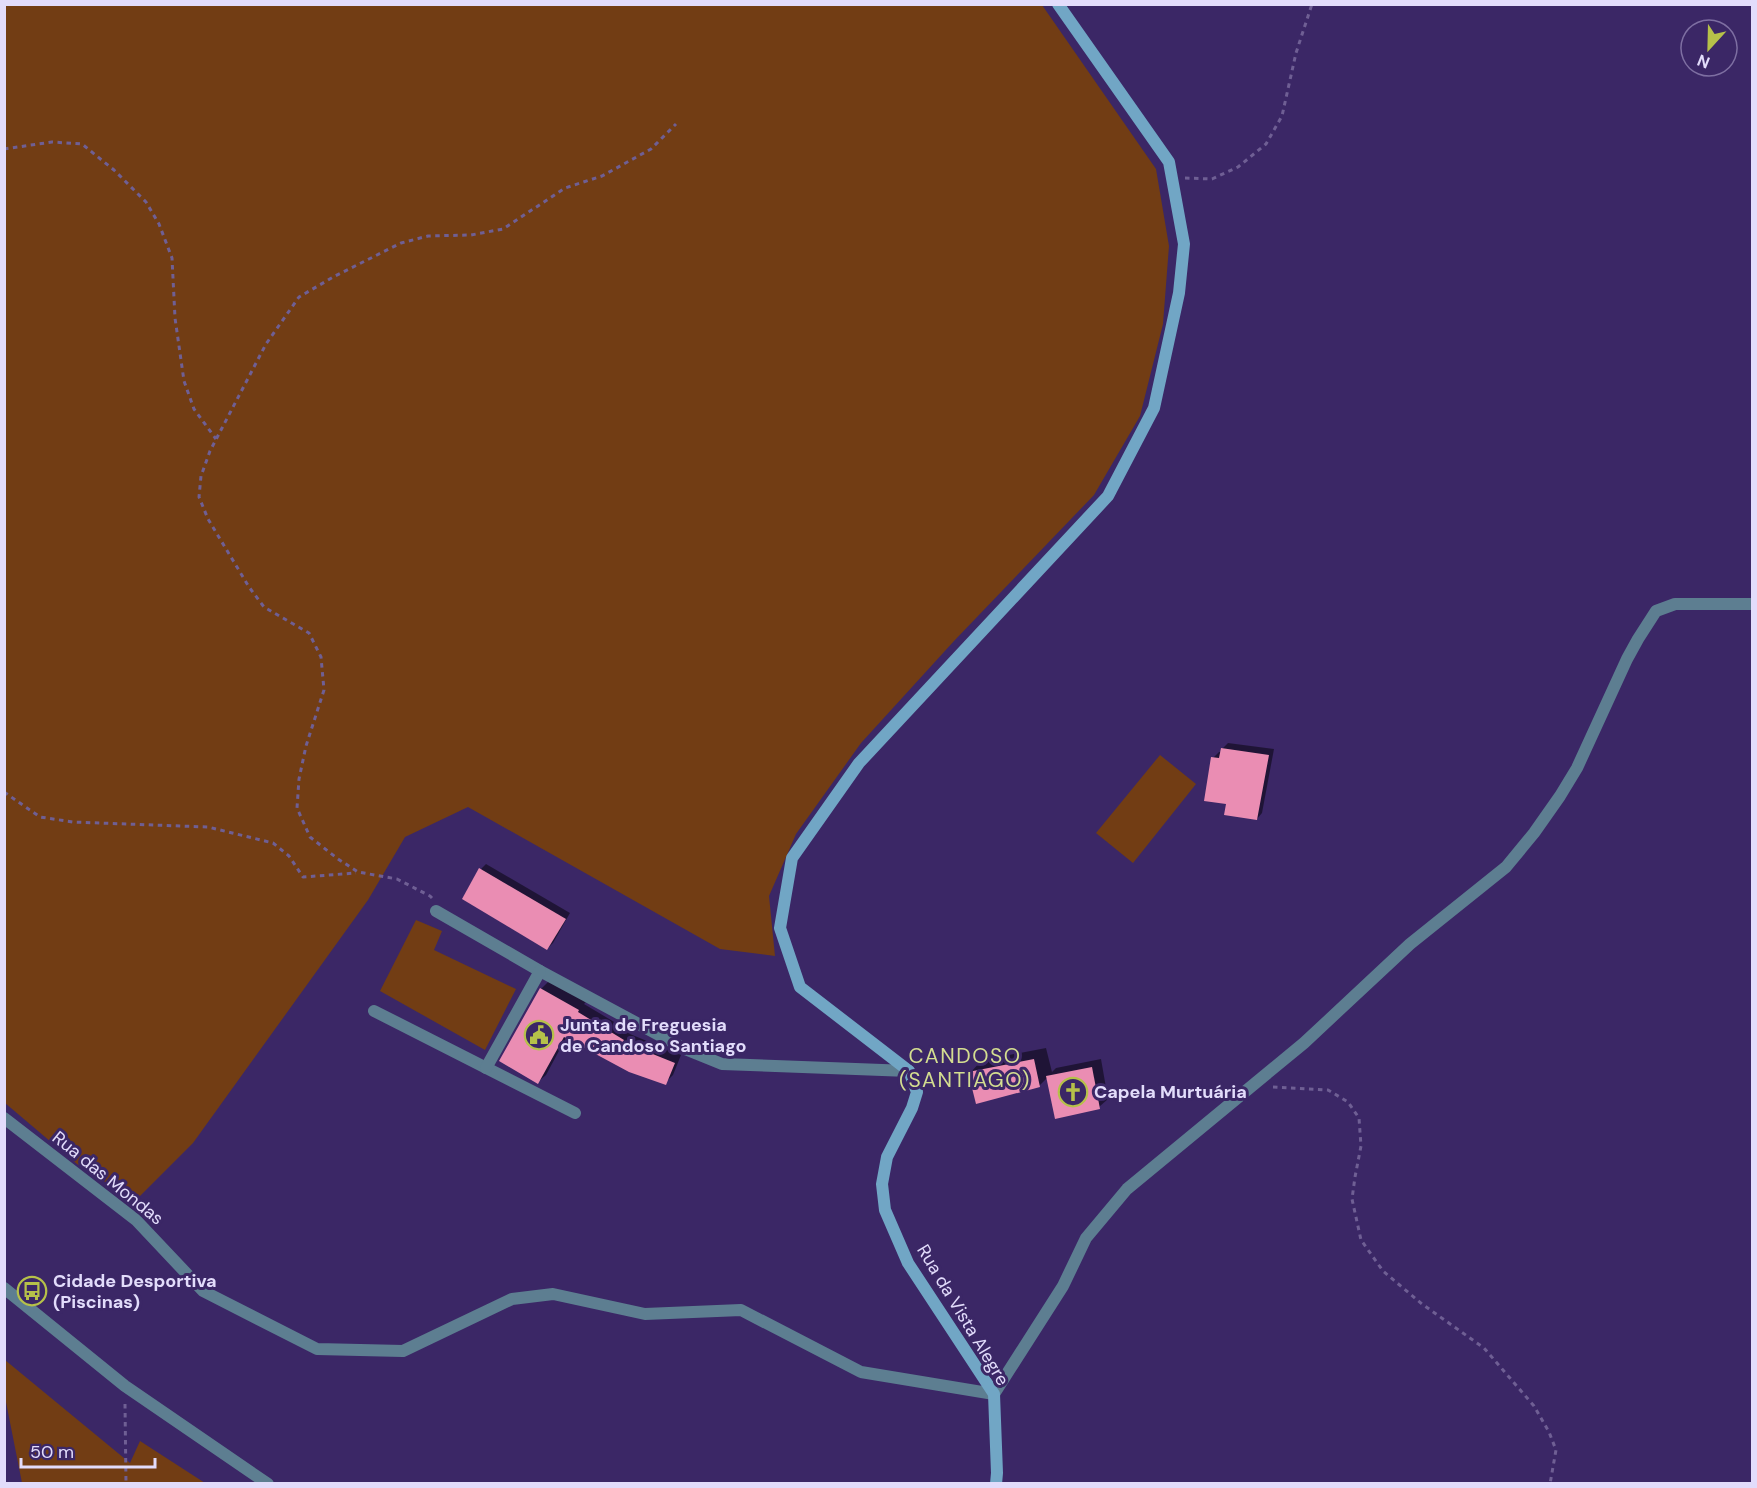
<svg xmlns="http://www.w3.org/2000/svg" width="1757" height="1488" font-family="'DM Sans',sans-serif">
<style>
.green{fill:#723d14}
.shadow{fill:#0007}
.building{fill:#ea8db3}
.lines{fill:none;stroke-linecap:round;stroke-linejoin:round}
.path{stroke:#6f5f94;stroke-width:3;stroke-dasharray:4.5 4.5;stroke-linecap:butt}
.street{stroke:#5d7e91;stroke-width:12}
.secondary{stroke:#71a6c5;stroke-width:12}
.labels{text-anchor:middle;stroke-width:6;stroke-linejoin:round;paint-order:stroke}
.poi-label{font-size:18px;font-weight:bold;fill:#e2dcfb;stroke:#3b2766;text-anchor:start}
.street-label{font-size:18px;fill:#e2dcfb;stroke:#3b2766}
.quarter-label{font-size:21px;letter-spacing:1.5px;fill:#d4de90;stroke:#3b2766}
</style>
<rect width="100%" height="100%" fill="#3b2766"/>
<g class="green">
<path d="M5,4L1042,5L1156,169L1169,246L1163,324L1140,416L1094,495L954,641L861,743L796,834L769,896L775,956L720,949L468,807L405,837L368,900L193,1143L135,1201L77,1164L5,1103Z"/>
<path d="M1160,755L1196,784L1133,863L1096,833Z"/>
<path d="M416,920L442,931L434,950L516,989L485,1050L380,991Z"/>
<path d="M5,1360L130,1463L140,1441L205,1483H22L5,1397Z"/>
</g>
<g class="shadow">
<path d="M1228,743L1274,749L1262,813L1257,819L1228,803L1213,758L1219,752H1222V749Z"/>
<path d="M486,864L570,913L553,943L547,949L481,869Z"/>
<path d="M549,981L586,1002L584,1004L631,1032L630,1034L681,1055L673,1075L665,1083L567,1036L546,1075L538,1082L541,989Z"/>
<path d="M1046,1048L1052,1072L1056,1068L1101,1059L1108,1099L1099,1107L1047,1078L1040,1085L977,1102L970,1073L982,1060Z"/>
</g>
<g class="building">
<path d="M1221,748L1269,755L1257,820L1224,815L1226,804L1204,801L1211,757L1219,758Z"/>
<path d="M479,868L566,919L547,950L462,899Z"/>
<path d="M540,988L579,1010L578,1012L624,1040L623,1042L675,1063L666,1085L629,1072L564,1037L538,1084L499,1061Z"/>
<path d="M1034,1059L1040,1087L976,1104L968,1072Z"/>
<path d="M1092,1067L1100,1109L1055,1119L1046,1076Z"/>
</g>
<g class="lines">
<g class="path">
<path d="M4,149L52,142L82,144L114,170L146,202L159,224L172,258L175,318L184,381L194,409L216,439"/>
<path d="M1185,178L1212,179L1238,167L1266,144L1282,116L1296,53L1312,4"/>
<path d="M4,792L40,817L73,822L208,827L273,843L289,856L303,877L356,873"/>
<path d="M432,898L430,896L397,879L358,872L338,859L310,837L297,808L299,779L306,746L324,690L321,657L309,633L264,607L249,587L208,519L199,497L201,476L210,451L266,344L299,297L335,276L401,243L428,236L471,235L503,229L565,188L602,176L651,149L676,124"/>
<path d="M1273,1087L1328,1090L1348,1102L1359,1118L1361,1146L1355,1177L1352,1199L1361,1240L1383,1271L1422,1304L1484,1348L1534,1406L1549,1432L1556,1450L1550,1484"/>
<path d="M125,1404L126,1484"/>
</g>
<g class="street">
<path d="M436,911L540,971L685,1049L722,1064L909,1071"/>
<path d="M374,1011L575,1113"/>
<path d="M486,1068L540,971"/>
<path d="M4,1118L136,1220L203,1291L317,1349L403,1351L512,1299L553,1294L645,1314L741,1310L861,1372L994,1394L1063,1286L1086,1238L1127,1189L1304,1043L1410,944L1506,867L1534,833L1560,796L1577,768L1627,659L1638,639L1656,611L1675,604H1752"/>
<path d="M4,1288L125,1386L268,1484"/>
</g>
<path class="secondary" d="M996,1484L997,1473L994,1394L908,1263L885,1210L882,1184L887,1157L912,1108L917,1092L909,1071L800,987L780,928L792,858L859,763L1108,496L1154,408L1179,293L1184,244L1169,162L1058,4"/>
</g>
<defs>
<g id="civic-ring" transform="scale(1.5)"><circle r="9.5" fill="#3b2766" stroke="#b6c149" stroke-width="1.5"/><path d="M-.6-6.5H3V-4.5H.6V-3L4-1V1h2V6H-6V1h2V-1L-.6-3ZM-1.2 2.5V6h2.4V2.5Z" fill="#b6c149"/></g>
<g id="church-ring" transform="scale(1.5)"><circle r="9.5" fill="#3b2766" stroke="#b6c149" stroke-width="1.5"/><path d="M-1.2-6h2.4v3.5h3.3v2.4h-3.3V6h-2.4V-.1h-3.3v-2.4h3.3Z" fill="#b6c149"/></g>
<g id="bus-ring" transform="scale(1.5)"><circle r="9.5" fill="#3b2766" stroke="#b6c149" stroke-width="1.5"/><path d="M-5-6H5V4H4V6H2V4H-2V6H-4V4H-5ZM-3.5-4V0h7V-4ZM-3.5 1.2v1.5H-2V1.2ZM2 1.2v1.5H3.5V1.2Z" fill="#b6c149"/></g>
</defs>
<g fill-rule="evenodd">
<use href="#civic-ring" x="539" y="1035"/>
<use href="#church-ring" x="1073" y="1092"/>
<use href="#bus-ring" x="32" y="1291"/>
</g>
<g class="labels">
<g class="poi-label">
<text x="560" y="1031">Junta de Freguesia<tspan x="560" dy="21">de Candoso Santiago</tspan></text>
<text x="1094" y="1098">Capela Murtuária</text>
<text x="53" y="1287">Cidade Desportiva<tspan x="53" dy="21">(Piscinas)</tspan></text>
</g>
<g class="street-label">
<text transform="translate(108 1178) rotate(39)" y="6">Rua das Mondas</text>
<text transform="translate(963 1315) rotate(59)" y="6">Rua da Vista Alegre</text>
</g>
<g class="quarter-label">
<text x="965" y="1063">CANDOSO<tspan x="965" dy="24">(SANTIAGO)</tspan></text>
</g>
</g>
<rect width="1757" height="1488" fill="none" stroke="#e2dcfb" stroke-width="12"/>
<g transform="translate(1709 48) rotate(202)"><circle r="28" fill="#3b2766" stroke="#7e6fa2" stroke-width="1.5"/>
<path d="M0-4.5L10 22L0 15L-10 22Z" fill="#b6c149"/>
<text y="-9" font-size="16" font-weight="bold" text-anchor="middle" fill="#e2dcfb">N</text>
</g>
<path d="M21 1458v9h134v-9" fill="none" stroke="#e2dcfb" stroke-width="3"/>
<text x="30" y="1458" font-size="18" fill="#e2dcfb" stroke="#3b2766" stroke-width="4.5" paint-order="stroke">50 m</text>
</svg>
